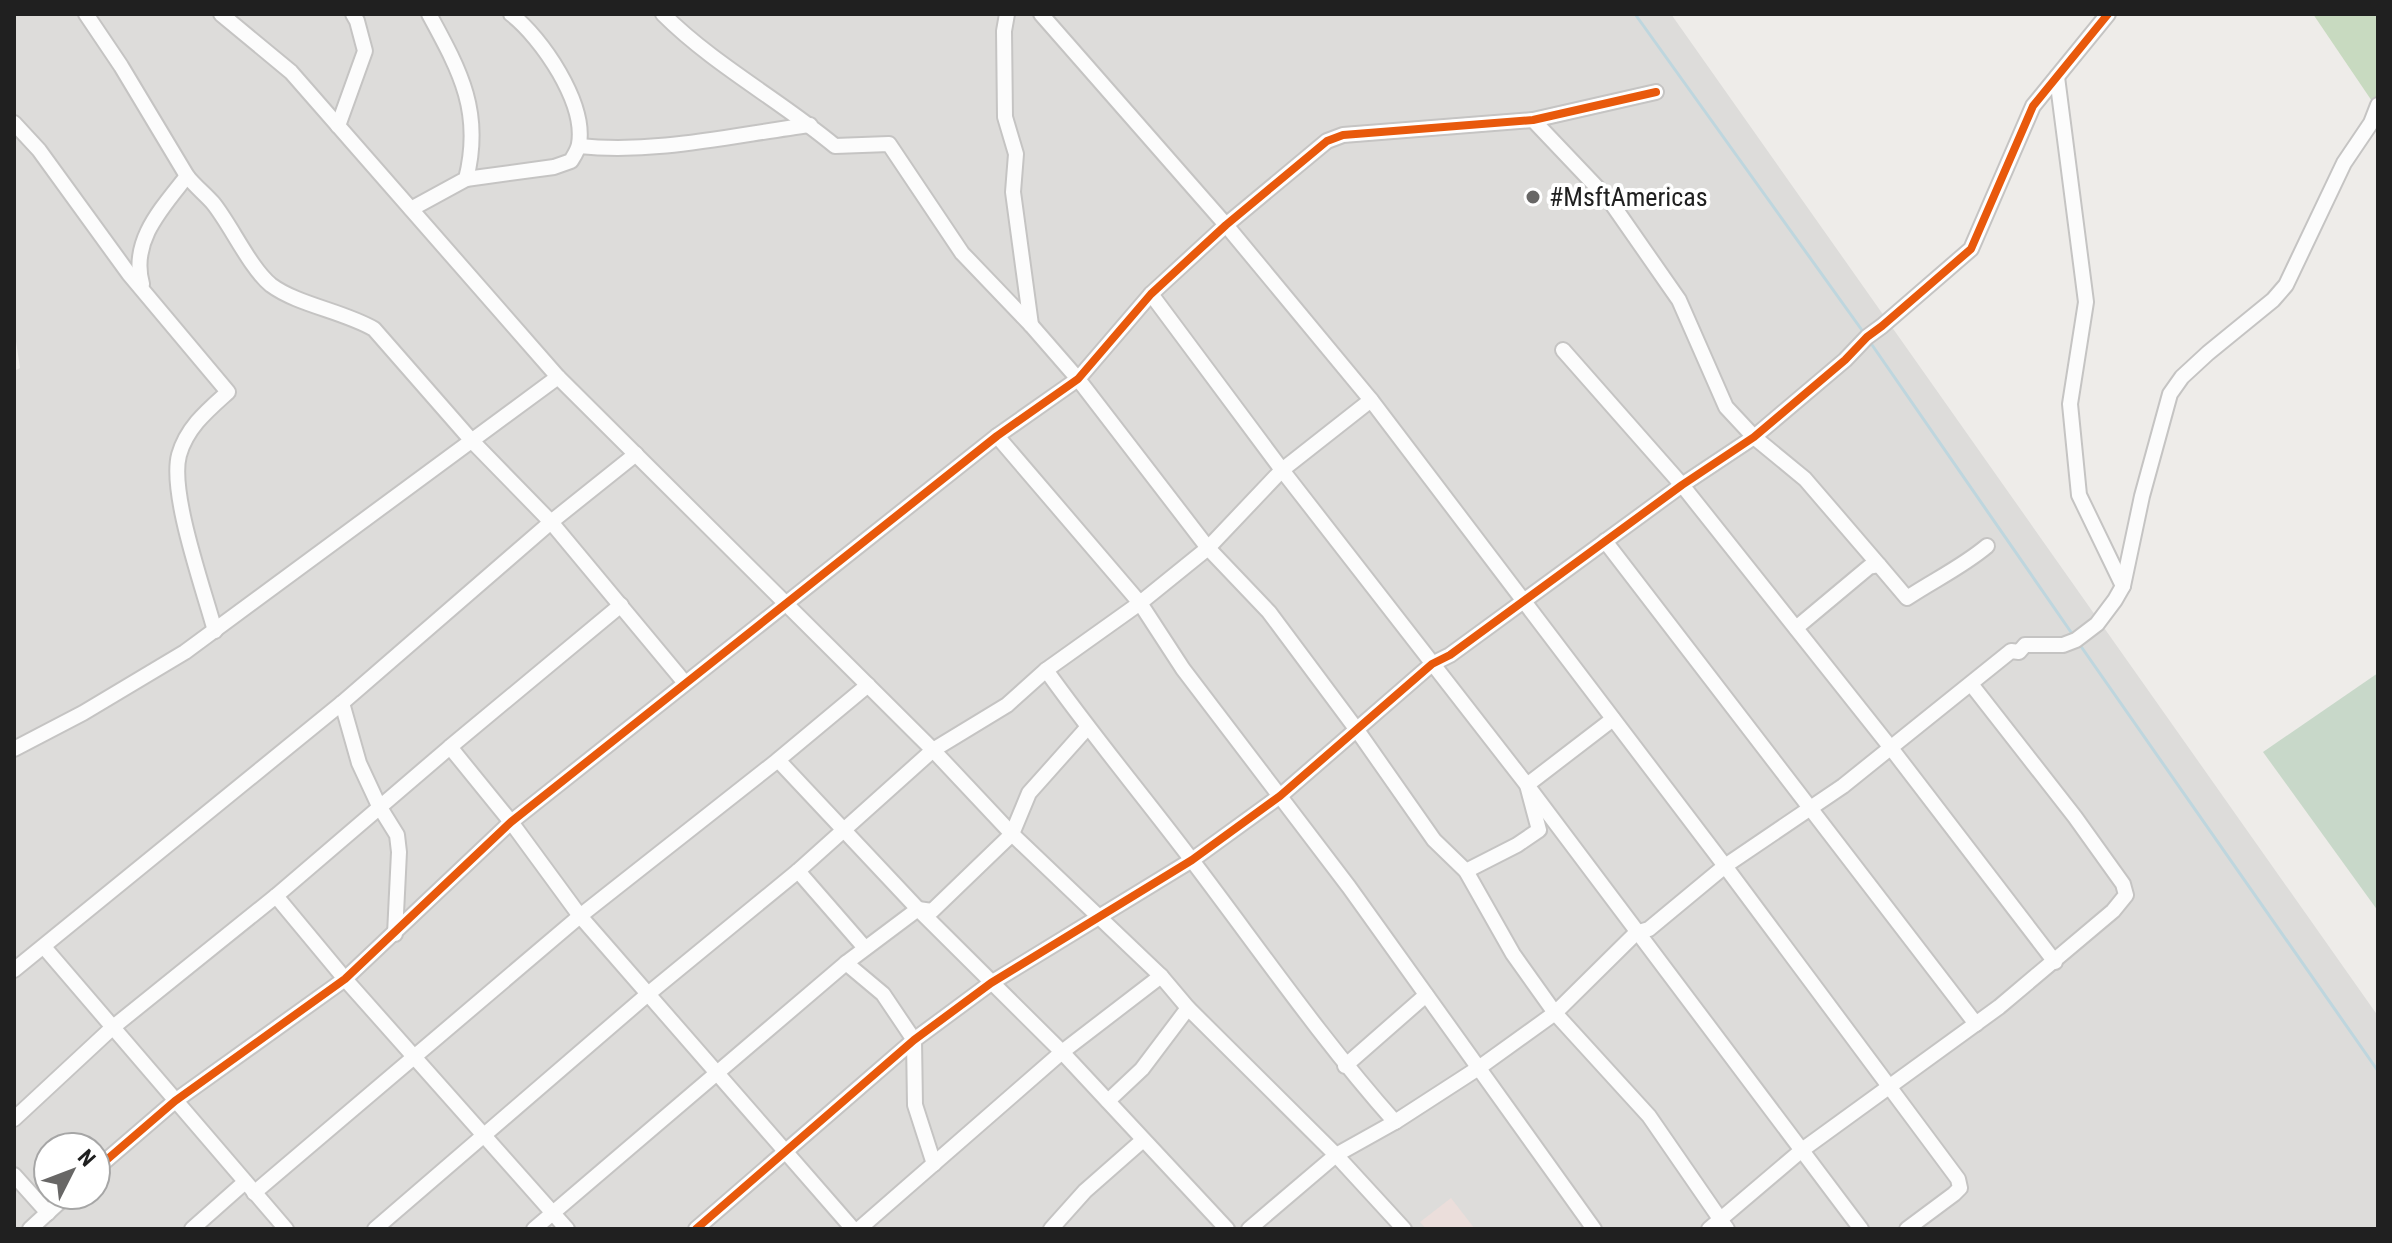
<svg xmlns="http://www.w3.org/2000/svg" width="2392" height="1243" font-family="'Roboto Condensed',sans-serif">
<style>
.residential{fill:#dddcda;fill-rule:evenodd}
.commercial{fill:#ebdedb}
.forest{fill:#c8dac0}
.cemetery{fill:#c8d8c9}
.lines{fill:none;stroke-linecap:round;stroke-linejoin:round}
.stream{stroke:#bed6de;stroke-width:3}
.minor-casing{stroke:#c5c4c3;stroke-width:18}
.minor{stroke:#fcfcfc;stroke-width:14}
.cycleway-casing{stroke:#fff;stroke-width:13}
.cycleway{stroke:#e8590c;stroke-width:8}
.poi-dot{fill:#686766;stroke:#fff;stroke-width:3}
.labels{text-anchor:middle;stroke-width:8;stroke-linejoin:round;paint-order:stroke}
.poi-label{font-size:26px;fill:#202020;stroke:#fff;text-anchor:start}
</style>
<rect width="100%" height="100%" fill="#eeece9"/>
<path class="residential" d="M14,14H1671L2378,1016V1229H14V371L20,368L14,328ZM48,1147H96V1195H48Z"/>
<path class="commercial" d="M1451,1198L1475,1229H1426L1420,1222Z"/>
<path class="forest" d="M2313,14H2378V110Z"/>
<path class="cemetery" d="M2378,673V911L2263,752Z"/>
<g class="lines">
<g class="stream">
<path d="M1635,14L1864,333"/>
<path d="M1870,342L2073,635"/>
<path d="M2080,645L2378,1071"/>
</g>
<g class="minor-casing">
<g id="minor">
<path d="M86,14L121,66L187,176C195,186 205,194 213,203C231,225 250,268 271,285C298,305 343,311 374,329L472,441L551,522L685,683"/>
<path d="M221,14L291,72L558,377L933,750L1012,834L1161,976L1188,1008L1336,1155L1404,1229"/>
<path d="M663,14C714,65 780,100 835,146L889,144L962,253L1031,325L1078,379L1208,548L1269,612L1357,730L1434,840L1466,871L1513,954L1555,1013L1649,1116L1727,1229"/>
<path d="M1007,14L1004,31L1005,117L1016,154L1013,192L1031,325"/>
<path d="M1041,14L1226,225L1371,400L1725,866L1958,1179L1960,1188L1954,1194L1907,1229"/>
<path d="M2057,77L2086,302L2070,404L2079,495L2123,586"/>
<path d="M1533,120L1610,201L1679,300L1726,407L1754,437L1805,479L1879,565"/>
<path d="M14,123L39,150L129,274L228,392C208,410 187,427 179,455C169,493 204,590 215,631"/>
<path d="M338,126L365,51L357,21L353,14"/>
<path d="M579,146C657,154 733,135 810,125"/>
<path d="M466,179L554,167L571,161C574,156 578,150 579,144C586,103 542,38 511,14"/>
<path d="M411,209L466,179C483,112 460,71 429,14"/>
<path d="M142,284C130,241 162,208 187,176"/>
<path d="M1151,294L1282,470L1527,785L1861,1229"/>
<path d="M1563,350L1682,485L1891,748L2055,962"/>
<path d="M997,436L1140,603L1183,669L1349,887L1594,1229"/>
<path d="M1605,541L1976,1024"/>
<path d="M1796,628L1869,567L1879,565L1907,598C1934,580 1962,567 1987,546"/>
<path d="M1046,670C1093,736 1145,798 1194,863C1260,950 1322,1040 1395,1122"/>
<path d="M342,703L359,763L379,806L397,835L399,852L395,934"/>
<path d="M450,747L621,605"/>
<path d="M14,749L83,713L185,652L558,377"/>
<path d="M778,760L918,909L1062,1052L1227,1229"/>
<path d="M798,871L865,948"/>
<path d="M1466,871L1517,845L1539,830L1527,785L1613,719"/>
<path d="M276,896L450,747L511,822L580,916L853,1229"/>
<path d="M44,947L286,1229"/>
<path d="M846,963L883,994L914,1040L915,1105L934,1164"/>
<path d="M14,970L342,703L551,522L636,454"/>
<path d="M1345,1066L1426,995"/>
<path d="M1108,1101L1142,1069L1188,1008"/>
<path d="M14,1119L112,1028L276,896L345,979L567,1229"/>
<path d="M96,1169L175,1101L345,979L511,822L997,436L1078,379L1151,294L1226,225L1327,141L1343,135L1533,120L1656,92"/>
<path d="M14,1175L48,1213"/>
<path d="M254,1193L580,916L778,760L868,685"/>
<path d="M30,1229L67,1195"/>
<path d="M192,1229L245,1182"/>
<path d="M375,1229L648,994L798,871L933,750L1007,705L1046,670L1140,603L1208,548L1282,470L1371,400"/>
<path d="M534,1229L846,963L918,909L932,911L1012,834L1029,793L1087,728"/>
<path d="M696,1229L914,1040L991,983L1192,860L1280,796L1432,664L1450,655L1682,485L1754,437L1845,360L1867,337L1882,326L1971,249L2033,106L2108,14"/>
<path d="M859,1229L1062,1052L1161,976"/>
<path d="M1051,1229L1085,1191L1143,1140"/>
<path d="M1249,1229L1336,1155L1395,1122L1480,1067L1555,1013L1636,933L1649,929L1725,866L1843,786L2011,651L2019,652L2025,645H2063L2076,640L2097,624L2115,600L2123,586L2142,496L2170,394L2182,377L2208,353L2273,300L2286,285L2344,163L2371,123L2378,105"/>
<path d="M1709,1229L1802,1150L1999,1007L2113,911L2126,895L2123,884L2075,817L1971,684"/>
</g>
</g>
<use href="#minor" class="minor"/>
<g class="cycleway-casing">
<g id="cycleway">
<path d="M96,1169L175,1101L345,979L511,822L997,436L1078,379L1151,294L1226,225L1327,141L1343,135L1533,120L1656,92"/>
<path d="M696,1229L914,1040L991,983L1192,860L1280,796L1432,664L1450,655L1682,485L1754,437L1845,360L1867,337L1882,326L1971,249L2033,106L2108,14"/>
</g>
</g>
<use href="#cycleway" class="cycleway"/>
</g>
<circle class="poi-dot" cx="1533" cy="197" r="8"/>
<g class="labels">
<g class="poi-label">
<text x="1549" y="206">#MsftAmericas</text>
</g>
</g>
<rect width="2392" height="1243" fill="none" stroke="#202020" stroke-width="32"/>
<g transform="translate(72 1171) rotate(48)"><circle r="38" fill="#ffffff" stroke="#a6a6a6" stroke-width="2"/>
<path d="M0-6L14 30L0 20L-14 30Z" fill="#686766"/>
<text y="-12" font-size="22" font-weight="bold" text-anchor="middle" fill="#202020">N</text>
</g>
</svg>
